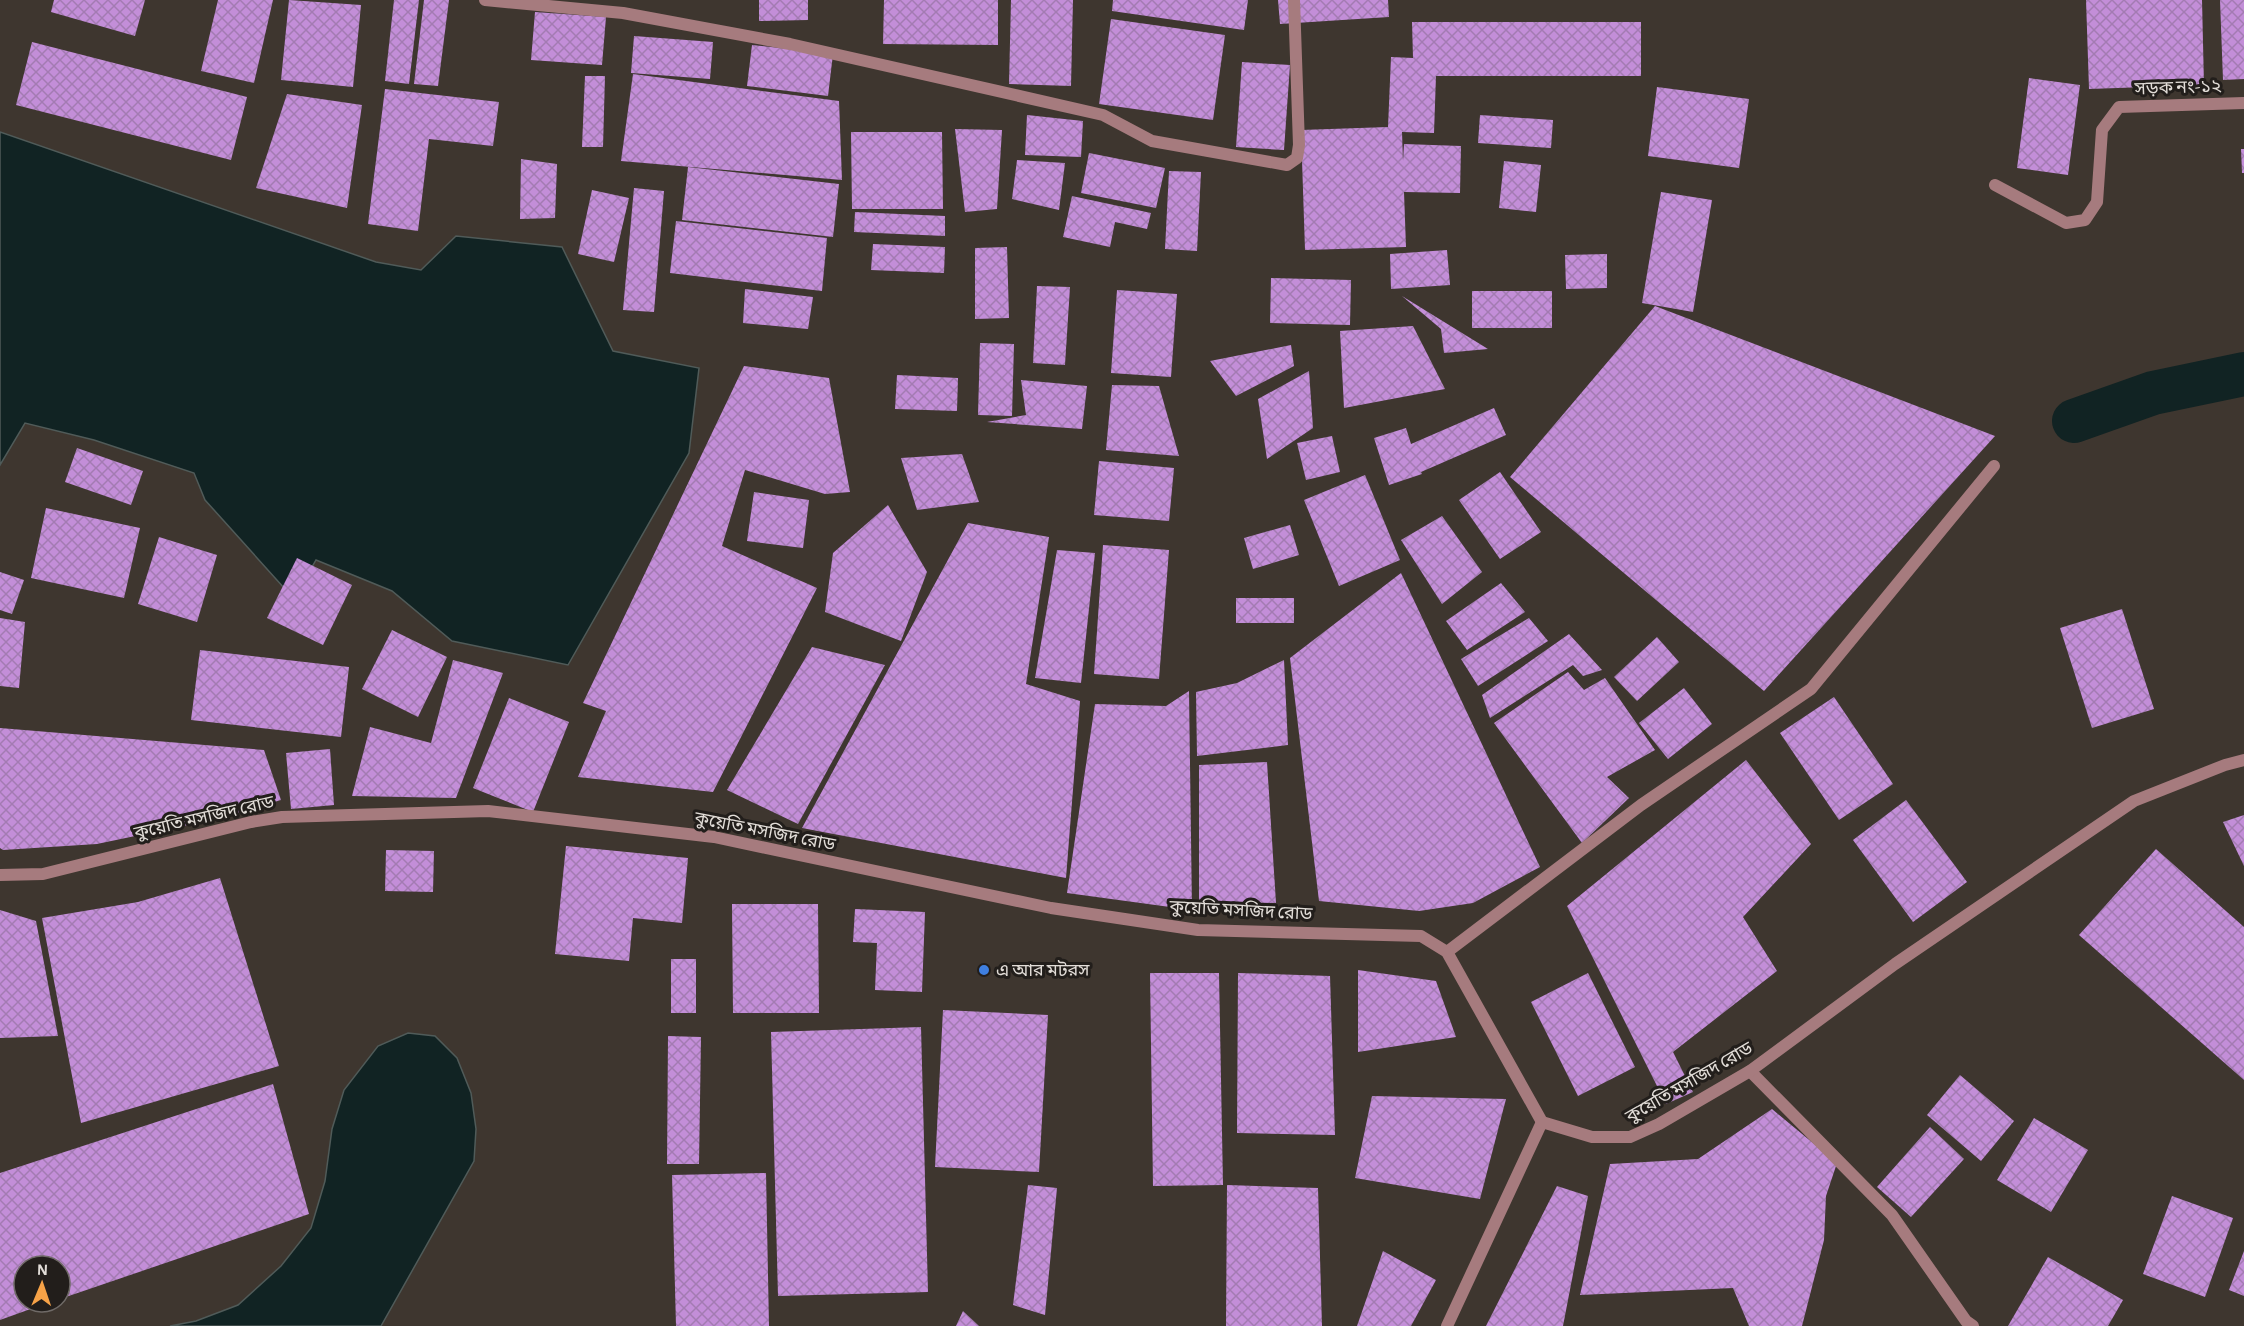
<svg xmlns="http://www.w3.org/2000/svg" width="2244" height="1326" font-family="'Alegreya Sans','Noto Sans Bengali',sans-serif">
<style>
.water{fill:#112323;stroke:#505b59;stroke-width:1.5}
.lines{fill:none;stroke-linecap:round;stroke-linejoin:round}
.canal{stroke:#112323;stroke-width:44}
.building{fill:url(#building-cross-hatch)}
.service{stroke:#a67b7e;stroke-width:12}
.minor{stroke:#a67b7e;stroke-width:12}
.tertiary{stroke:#a67b7e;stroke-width:12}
.shop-dot{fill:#3f7fe0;stroke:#221e1b;stroke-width:2}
.labels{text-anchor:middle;stroke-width:6;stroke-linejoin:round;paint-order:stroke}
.street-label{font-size:18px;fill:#e2ddd8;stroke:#221e1b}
.poi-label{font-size:18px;fill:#e2ddd8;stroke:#221e1b;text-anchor:start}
</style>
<defs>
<pattern id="building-cross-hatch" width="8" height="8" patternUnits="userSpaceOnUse" patternTransform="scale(1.5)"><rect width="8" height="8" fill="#c38ed8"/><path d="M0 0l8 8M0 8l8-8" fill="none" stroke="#a37bb2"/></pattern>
</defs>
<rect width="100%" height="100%" fill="#3e362f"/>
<g class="water">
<path d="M0,132L376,262L421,270L456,236L562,247L613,351L699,368L689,453L568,665L452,641L392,591L316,560L294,599L205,500L194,473L94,440L25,423L0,465Z"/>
<path d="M408,1033L435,1036L457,1058L471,1093L476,1129L474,1161L381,1326H170L196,1321L238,1305L281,1266L311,1228L325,1181L332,1129L344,1090L378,1046Z"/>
</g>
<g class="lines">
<path class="canal" d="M2074,421L2153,393L2244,374"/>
</g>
<g class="building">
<path d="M54,0H145L135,36L51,12Z"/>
<path d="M218,0H273L254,83L201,71Z"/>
<path d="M289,0L361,5L353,87L281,80Z"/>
<path d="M394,0H419L409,84L385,81Z"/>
<path d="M424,0H449L438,86L414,84Z"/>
<path d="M759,0H808V20L759,21Z"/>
<path d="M884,0H998V45L883,44Z"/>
<path d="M1011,0H1073L1071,86L1009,84Z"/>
<path d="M1113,0H1248L1244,30L1112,11Z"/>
<path d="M1278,0H1388L1389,17L1280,24Z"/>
<path d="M2086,0H2202L2204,85L2089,89Z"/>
<path d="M2220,0H2244V79L2223,80Z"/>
<path d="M535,12L606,17L602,65L531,60Z"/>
<path d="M1111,19L1225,35L1213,120L1099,104Z"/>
<path d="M1412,22H1641V76H1436L1434,133L1402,132L1403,161L1404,144L1461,146L1460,193L1404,192L1406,247L1305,250L1301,130L1388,127L1391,57L1413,58Z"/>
<path d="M634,36L713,42L710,79L631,73Z"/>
<path d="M32,42L247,97L231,160L16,105Z"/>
<path d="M752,45L833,54L828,96L747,86Z"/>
<path d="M1242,62L1290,65L1284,150L1236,147Z"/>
<path d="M633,74L839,101L842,180L621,161Z"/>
<path d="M585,76H605L603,147H582Z"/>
<path d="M2029,78L2080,85L2068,175L2017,168Z"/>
<path d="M1657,87L1749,99L1739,168L1648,156Z"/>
<path d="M385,89L499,102L493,146L429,139L418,231L368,224Z"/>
<path d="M287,94L362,105L347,208L256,188Z"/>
<path d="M1027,115L1083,121L1081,157L1025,155Z"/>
<path d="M1480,115L1553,120L1551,148L1478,143Z"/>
<path d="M955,129L1002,130L997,209L965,212Z"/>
<path d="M851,132H942L943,209H852Z"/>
<path d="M2241,149H2244V173H2242Z"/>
<path d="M1089,153L1165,168L1156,208L1081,193Z"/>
<path d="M521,159L557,164L555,218L520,219Z"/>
<path d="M1017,160L1065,163L1059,210L1012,199Z"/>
<path d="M1504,161L1541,165L1536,212L1499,208Z"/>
<path d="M688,167L839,184L833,237L682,220Z"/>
<path d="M1169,171L1201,172L1197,251L1165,249Z"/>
<path d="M634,188L664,191L654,312L623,310Z"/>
<path d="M592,190L629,198L614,262L578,254Z"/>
<path d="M1661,192L1712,200L1693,312L1642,303Z"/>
<path d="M1072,196L1151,213L1147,229L1115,222L1110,247L1063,237Z"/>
<path d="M855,212L945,216V236L854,232Z"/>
<path d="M676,221L827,238L822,291L670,273Z"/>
<path d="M873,244L945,247L944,273L871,270Z"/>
<path d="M1007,247L1009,318L975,319V248Z"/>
<path d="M1447,250L1450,285L1391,289L1390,254Z"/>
<path d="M1607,254V288L1566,289L1565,255Z"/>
<path d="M1271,278L1351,280L1350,325L1270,323Z"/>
<path d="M1037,286L1070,287L1065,365L1033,363Z"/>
<path d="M745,289L813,297L808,329L743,323Z"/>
<path d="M1117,290L1177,294L1171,377L1111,373Z"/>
<rect x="1472" y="291" width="80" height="37"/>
<path d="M1402,296L1488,349L1444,353L1441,329Z"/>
<path d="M1655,306L1995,436L1764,691L1510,477Z"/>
<path d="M1413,326L1445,389L1344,408L1340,331Z"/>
<path d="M980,343L1014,344L1012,416L978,415Z"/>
<path d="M1291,345L1294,366L1236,396L1210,361Z"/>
<path d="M744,366L829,378L850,492L825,494L745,470L722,546L817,588L713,792L578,777L606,711L583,703Z"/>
<path d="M1309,371L1313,428L1267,459L1258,399Z"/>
<path d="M897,375L958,378L957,411L895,409Z"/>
<path d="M1021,380L1087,386L1082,429L987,422L1026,415Z"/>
<path d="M1112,385L1159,386L1179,456L1106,450Z"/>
<path d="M1494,408L1506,435L1421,472L1422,474L1389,485L1374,438L1406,428L1411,444Z"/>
<path d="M1332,436L1340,472L1306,480L1297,443Z"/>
<path d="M77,448L143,471L131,505L65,482Z"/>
<path d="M962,454L979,502L917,510L901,458Z"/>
<path d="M1099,461L1174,468L1169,521L1094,515Z"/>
<path d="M1500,472L1541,532L1500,559L1459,500Z"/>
<path d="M1365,475L1400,560L1339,586L1304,500Z"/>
<path d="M754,492L809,500L803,548L747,541Z"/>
<path d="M888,505L927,572L901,641L825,612L833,553Z"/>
<path d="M46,508L140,528L124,598L31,578Z"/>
<path d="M1442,516L1482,572L1442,604L1401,540Z"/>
<path d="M968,523L1049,537L1026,684L1080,701L1066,878L802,828Z"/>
<path d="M1290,525L1299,555L1253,569L1244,538Z"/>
<path d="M159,537L217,555L197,622L138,604Z"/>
<path d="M1103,545L1169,550L1159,679L1094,674Z"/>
<path d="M1057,550L1095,553L1081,683L1035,678Z"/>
<path d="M297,558L352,585L323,645L267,618Z"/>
<path d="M0,572L24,580L12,614L0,610Z"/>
<path d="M1401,573L1540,867L1473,903L1419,911L1319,901L1290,658Z"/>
<path d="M1501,583L1525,612L1467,650L1446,621Z"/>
<rect x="1236" y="598" width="58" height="25"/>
<path d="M2122,609L2154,709L2092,728L2060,628Z"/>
<path d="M0,618L25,622L19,688L0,686Z"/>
<path d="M1529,618L1548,641L1478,686L1461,659Z"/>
<path d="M392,630L447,657L418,717L362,689Z"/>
<path d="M1569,634L1602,670L1583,676L1573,665L1490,718L1482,695Z"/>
<path d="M1657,637L1679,662L1637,701L1614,677Z"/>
<path d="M812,647L885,665L798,824L727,790Z"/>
<path d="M200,650L349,667L341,737L191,720Z"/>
<path d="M453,660L503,673L456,798L352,796L370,727L431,743Z"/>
<path d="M1284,660L1288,745L1197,756L1196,692L1237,683Z"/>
<path d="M1568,672L1584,690L1605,678L1655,750L1607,777L1629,798L1582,843L1494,723Z"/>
<path d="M1684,688L1712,724L1668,759L1639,723Z"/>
<path d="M1189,691L1192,910L1067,893L1095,704L1166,706Z"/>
<path d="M1834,697L1893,784L1839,820L1780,733Z"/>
<path d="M509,698L569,722L533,812L473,788Z"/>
<path d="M0,728L264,750L281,800L221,818L97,844L3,850L0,848Z"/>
<path d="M330,749L334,805L291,809L286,753Z"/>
<path d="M1746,760L1811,844L1743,917L1777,971L1673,1052L1693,1092L1666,1104L1567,906Z"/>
<path d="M1267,762L1276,903L1199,901V765Z"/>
<path d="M1906,800L1967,882L1913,922L1853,840Z"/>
<path d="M2244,815V866L2223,822Z"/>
<path d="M566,846L688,858L682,923L633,918L629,961L555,954Z"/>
<path d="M2156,849L2244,927V1080L2079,935Z"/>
<path d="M386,850L434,851L433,892L385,891Z"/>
<path d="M220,878L279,1066L81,1123L42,918L138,902Z"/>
<path d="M732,904H818L819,1013H733Z"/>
<path d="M855,909L925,912L922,992L875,990L877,943L853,942Z"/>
<path d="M0,910L36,921L58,1036L0,1038Z"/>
<rect x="671" y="959" width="25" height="54"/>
<path d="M1358,970L1436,981L1456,1037L1358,1052Z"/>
<path d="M1150,973H1219L1223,1185L1153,1186Z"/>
<path d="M1238,973L1330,976L1335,1135L1237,1133Z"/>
<path d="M1588,973L1635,1067L1578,1096L1531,1002Z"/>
<path d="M943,1010L1048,1015L1039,1172L935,1167Z"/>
<path d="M921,1027L928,1292L778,1296L771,1032Z"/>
<path d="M668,1036L701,1037L699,1164H667Z"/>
<path d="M1960,1075L2014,1121L1981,1161L1927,1115Z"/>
<path d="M273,1084L309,1214L60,1299V1266H24V1302H50L0,1320V1173Z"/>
<path d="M1372,1096L1506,1099L1480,1199L1355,1178Z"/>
<path d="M1772,1109L1837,1163L1826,1196L1824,1240L1802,1326H1749L1733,1288L1580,1295L1610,1164L1698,1159Z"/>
<path d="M2034,1118L2088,1150L2051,1212L1997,1180Z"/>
<path d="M1930,1127L1964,1159L1911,1217L1877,1187Z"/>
<path d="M766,1173L769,1326H676L672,1175Z"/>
<path d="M1028,1185L1057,1188L1045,1315L1013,1305Z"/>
<path d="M1227,1185L1318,1188L1322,1326H1226Z"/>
<path d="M1557,1186L1588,1196L1563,1326H1486Z"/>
<path d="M2172,1196L2233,1218L2205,1297L2143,1274Z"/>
<path d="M1383,1251L1436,1280L1411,1326H1357Z"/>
<path d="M2244,1251V1296L2229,1290Z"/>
<path d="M2048,1257L2123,1300L2108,1326H2008Z"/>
<path d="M963,1311L979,1326H956Z"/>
</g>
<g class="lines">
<path class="service" d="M1750,1071L1892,1215L1966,1321L1973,1326"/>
<g class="minor">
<path d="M485,0L623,13L790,44L1103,115L1152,141L1287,165L1297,158L1299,145L1294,0"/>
<path d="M1995,185L2066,223L2085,220L2097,202L2102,130L2119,107L2244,103"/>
<path d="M1447,952L1641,805L1811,689L1994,466"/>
<path d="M1447,1326L1542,1122"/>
</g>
<path class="tertiary" d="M0,875L43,874L251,822L282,817L488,811L714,837L1051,908L1198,930L1421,936L1447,952L1542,1122L1592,1137H1630L1659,1124L1750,1071L1895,964L2134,801L2225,765L2244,760"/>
</g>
<circle class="shop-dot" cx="984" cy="970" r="6"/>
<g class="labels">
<g class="street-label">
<text transform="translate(2178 87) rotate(-2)" y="6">সড়ক নং-১২</text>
<text transform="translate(204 817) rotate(-13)" y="6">কুয়েতি মসজিদ রোড</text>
<text transform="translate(765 831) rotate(11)" y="6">কুয়েতি মসজিদ রোড</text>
<text transform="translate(1241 910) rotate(3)" y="6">কুয়েতি মসজিদ রোড</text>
<text transform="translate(1689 1082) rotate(-30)" y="6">কুয়েতি মসজিদ রোড</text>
</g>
<g class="poi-label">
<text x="996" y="976">এ আর মটরস</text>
</g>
</g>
<g transform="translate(42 1284) rotate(2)"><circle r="28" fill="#221e1b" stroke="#6f6a67" stroke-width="1.5"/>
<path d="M0-4.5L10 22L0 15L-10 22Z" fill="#f6a247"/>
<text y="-9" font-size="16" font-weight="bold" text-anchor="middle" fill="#e2ddd8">N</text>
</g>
</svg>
